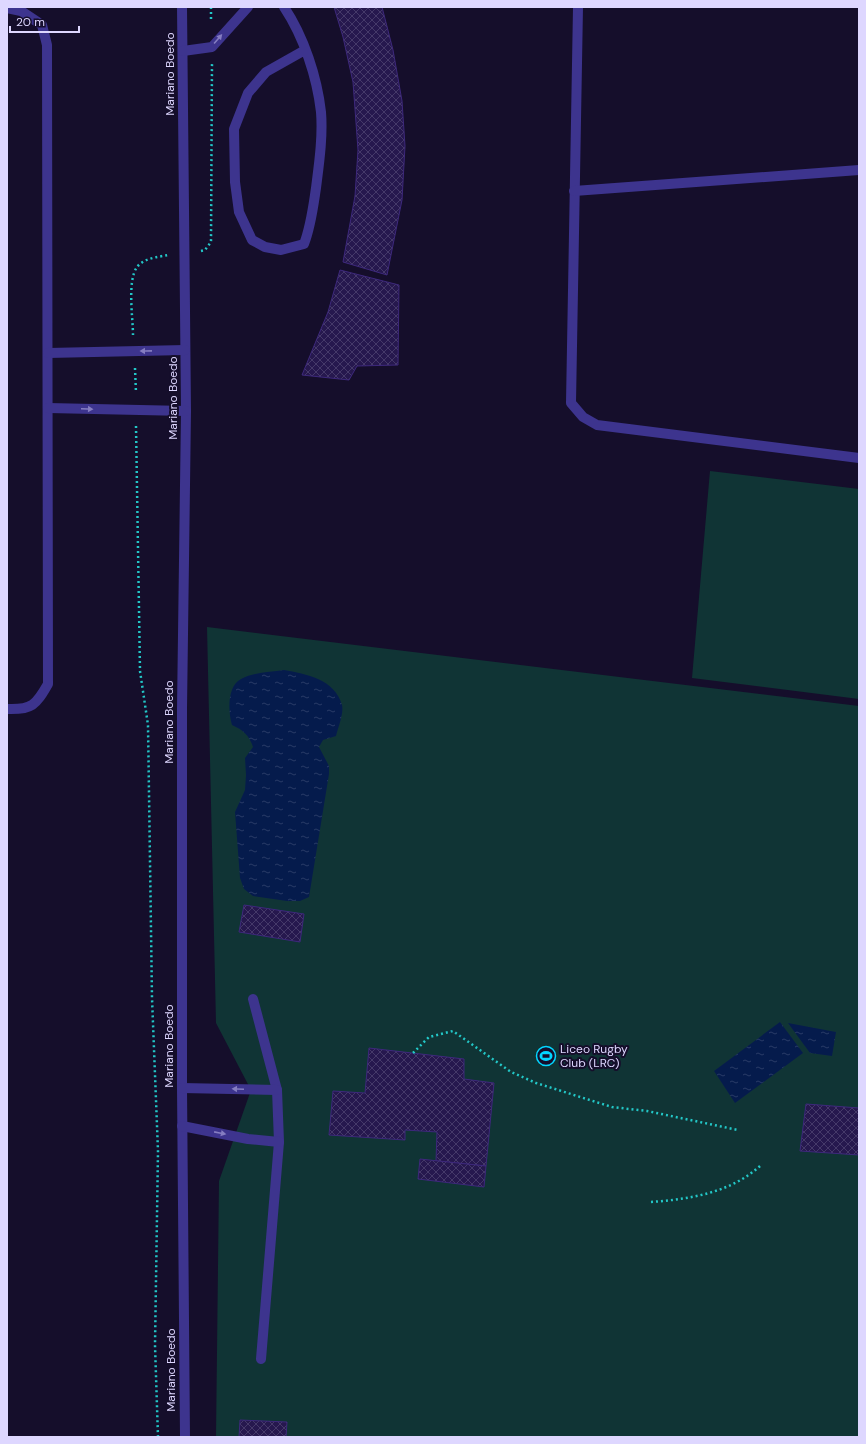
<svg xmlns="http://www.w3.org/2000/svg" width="866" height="1444" font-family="'DM Sans',sans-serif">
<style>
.grass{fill:#103435}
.water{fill:url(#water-ripples)}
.building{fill:url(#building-cross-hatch);stroke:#3d287c}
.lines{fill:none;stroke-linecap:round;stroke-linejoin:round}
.path{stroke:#23c7c7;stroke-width:2.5;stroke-dasharray:2 3;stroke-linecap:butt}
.minor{stroke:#3d348e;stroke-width:10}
.oneway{fill:#857dc1}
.labels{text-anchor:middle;stroke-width:4;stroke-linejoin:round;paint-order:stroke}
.street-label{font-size:12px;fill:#ded7ff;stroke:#150e2b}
.poi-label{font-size:12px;fill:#ded7ff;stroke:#150e2b;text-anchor:start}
</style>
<defs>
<pattern id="water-ripples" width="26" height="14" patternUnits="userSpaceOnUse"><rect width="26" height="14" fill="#051b4c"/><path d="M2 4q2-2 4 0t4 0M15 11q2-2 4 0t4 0" fill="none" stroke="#293b67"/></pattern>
<pattern id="building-cross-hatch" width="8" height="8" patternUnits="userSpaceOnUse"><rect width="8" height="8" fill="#26184e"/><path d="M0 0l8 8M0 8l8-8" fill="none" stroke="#453969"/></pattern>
</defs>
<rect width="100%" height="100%" fill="#150e2b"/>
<g class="grass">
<path d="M710,471L859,489V699L692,678Z"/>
<path d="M207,627L859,706V1437H216L219,1181L251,1090L216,1023Z"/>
</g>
<g class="water">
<path d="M284,670C306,674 335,679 342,705C344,713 338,728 336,736L323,740L319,747L329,766V774L309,897L300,901H287L253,896L244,889L240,878L235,812L245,790L246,775L245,758L253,747C249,735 243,730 232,725C228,712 227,686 241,679C254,672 270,672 284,670Z"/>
<path d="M780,1022L803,1053L735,1103L714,1071Z"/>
<path d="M788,1023L836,1032L832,1056L810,1053Z"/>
</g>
<g class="building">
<path d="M334,7H382L393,50L402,101L405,146L402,200L387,275L343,262L355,196L358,150L353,82L343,37Z"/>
<path d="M340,270L399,285L398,365L357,366L349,380L302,375L328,312Z"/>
<path d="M244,905L304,914L300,942L239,932Z"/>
<path d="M369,1048L464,1059V1079L494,1083L486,1166L436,1161L437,1132L405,1130V1140L329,1135L333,1091L365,1093Z"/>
<path d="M806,1104L859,1108V1155L800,1151Z"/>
<path d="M420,1159L486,1166L484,1187L418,1179Z"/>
<path d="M240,1420L287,1422L286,1437H239Z"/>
</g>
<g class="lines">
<g class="path">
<path d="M211,7V22"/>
<path d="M201,251L205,250L211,242L212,63"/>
<path d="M133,335C133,318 127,281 137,267C144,258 158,257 168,255"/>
<path d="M135,368L136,393"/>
<path d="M136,426L140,671L148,725L152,998L158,1151L155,1345L158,1437"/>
<path d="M413,1053L429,1037L453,1031L511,1072L536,1083L612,1107L647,1111L738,1130"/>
<path d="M651,1202C690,1199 730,1193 760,1166"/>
</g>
<g class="minor">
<path d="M182,7L186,411L182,709V1088L185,1437"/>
<path d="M284,7C304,37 317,77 321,112C323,137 319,164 316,188C313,208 311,226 304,244L281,250L265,247L252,240L239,212L235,182L234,129L248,93L266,72L305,50"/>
<path d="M578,7L571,403L583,417L597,425L859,458"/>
<path d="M7,8L21,11L42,25L47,45L48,684C36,705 32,710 7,709"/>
<path d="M183,51L212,47L248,7"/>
<path d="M574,191L859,170"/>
<path d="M48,353L185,350"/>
<path d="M48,408L186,411"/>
<path d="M253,999L277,1090L279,1142L261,1359"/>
<path d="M182,1088L277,1090"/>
<path d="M182,1126L248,1139L279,1142"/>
</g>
</g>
<defs><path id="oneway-solid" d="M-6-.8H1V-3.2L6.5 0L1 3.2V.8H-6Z"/></defs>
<g class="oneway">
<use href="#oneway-solid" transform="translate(218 39) rotate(-49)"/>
<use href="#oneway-solid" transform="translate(146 351) rotate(179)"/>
<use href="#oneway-solid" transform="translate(87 409) rotate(2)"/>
<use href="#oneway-solid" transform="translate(238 1089) rotate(-178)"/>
<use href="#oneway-solid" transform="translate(220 1133) rotate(11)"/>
</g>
<defs>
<g id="stadium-ring" transform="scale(1)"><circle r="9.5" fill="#150e2b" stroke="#03d6ff" stroke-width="1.5"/><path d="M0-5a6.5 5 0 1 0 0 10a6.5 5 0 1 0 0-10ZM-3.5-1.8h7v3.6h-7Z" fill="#03d6ff"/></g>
</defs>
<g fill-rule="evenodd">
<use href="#stadium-ring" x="546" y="1056"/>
</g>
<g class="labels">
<g class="street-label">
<text transform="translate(170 74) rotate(-90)" y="4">Mariano Boedo</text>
<text transform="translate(173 398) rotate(-90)" y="4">Mariano Boedo</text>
<text transform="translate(169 722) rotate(-90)" y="4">Mariano Boedo</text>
<text transform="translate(169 1046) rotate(-90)" y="4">Mariano Boedo</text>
<text transform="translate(171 1370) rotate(-90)" y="4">Mariano Boedo</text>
</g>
<g class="poi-label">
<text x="560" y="1053">Liceo Rugby<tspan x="560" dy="14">Club (LRC)</tspan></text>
</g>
</g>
<rect width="866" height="1444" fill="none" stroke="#ded7ff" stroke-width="16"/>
<path d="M10 26v6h69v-6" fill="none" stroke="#ded7ff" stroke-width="2"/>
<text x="16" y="26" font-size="12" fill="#ded7ff" stroke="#150e2b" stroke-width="3" paint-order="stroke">20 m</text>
</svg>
